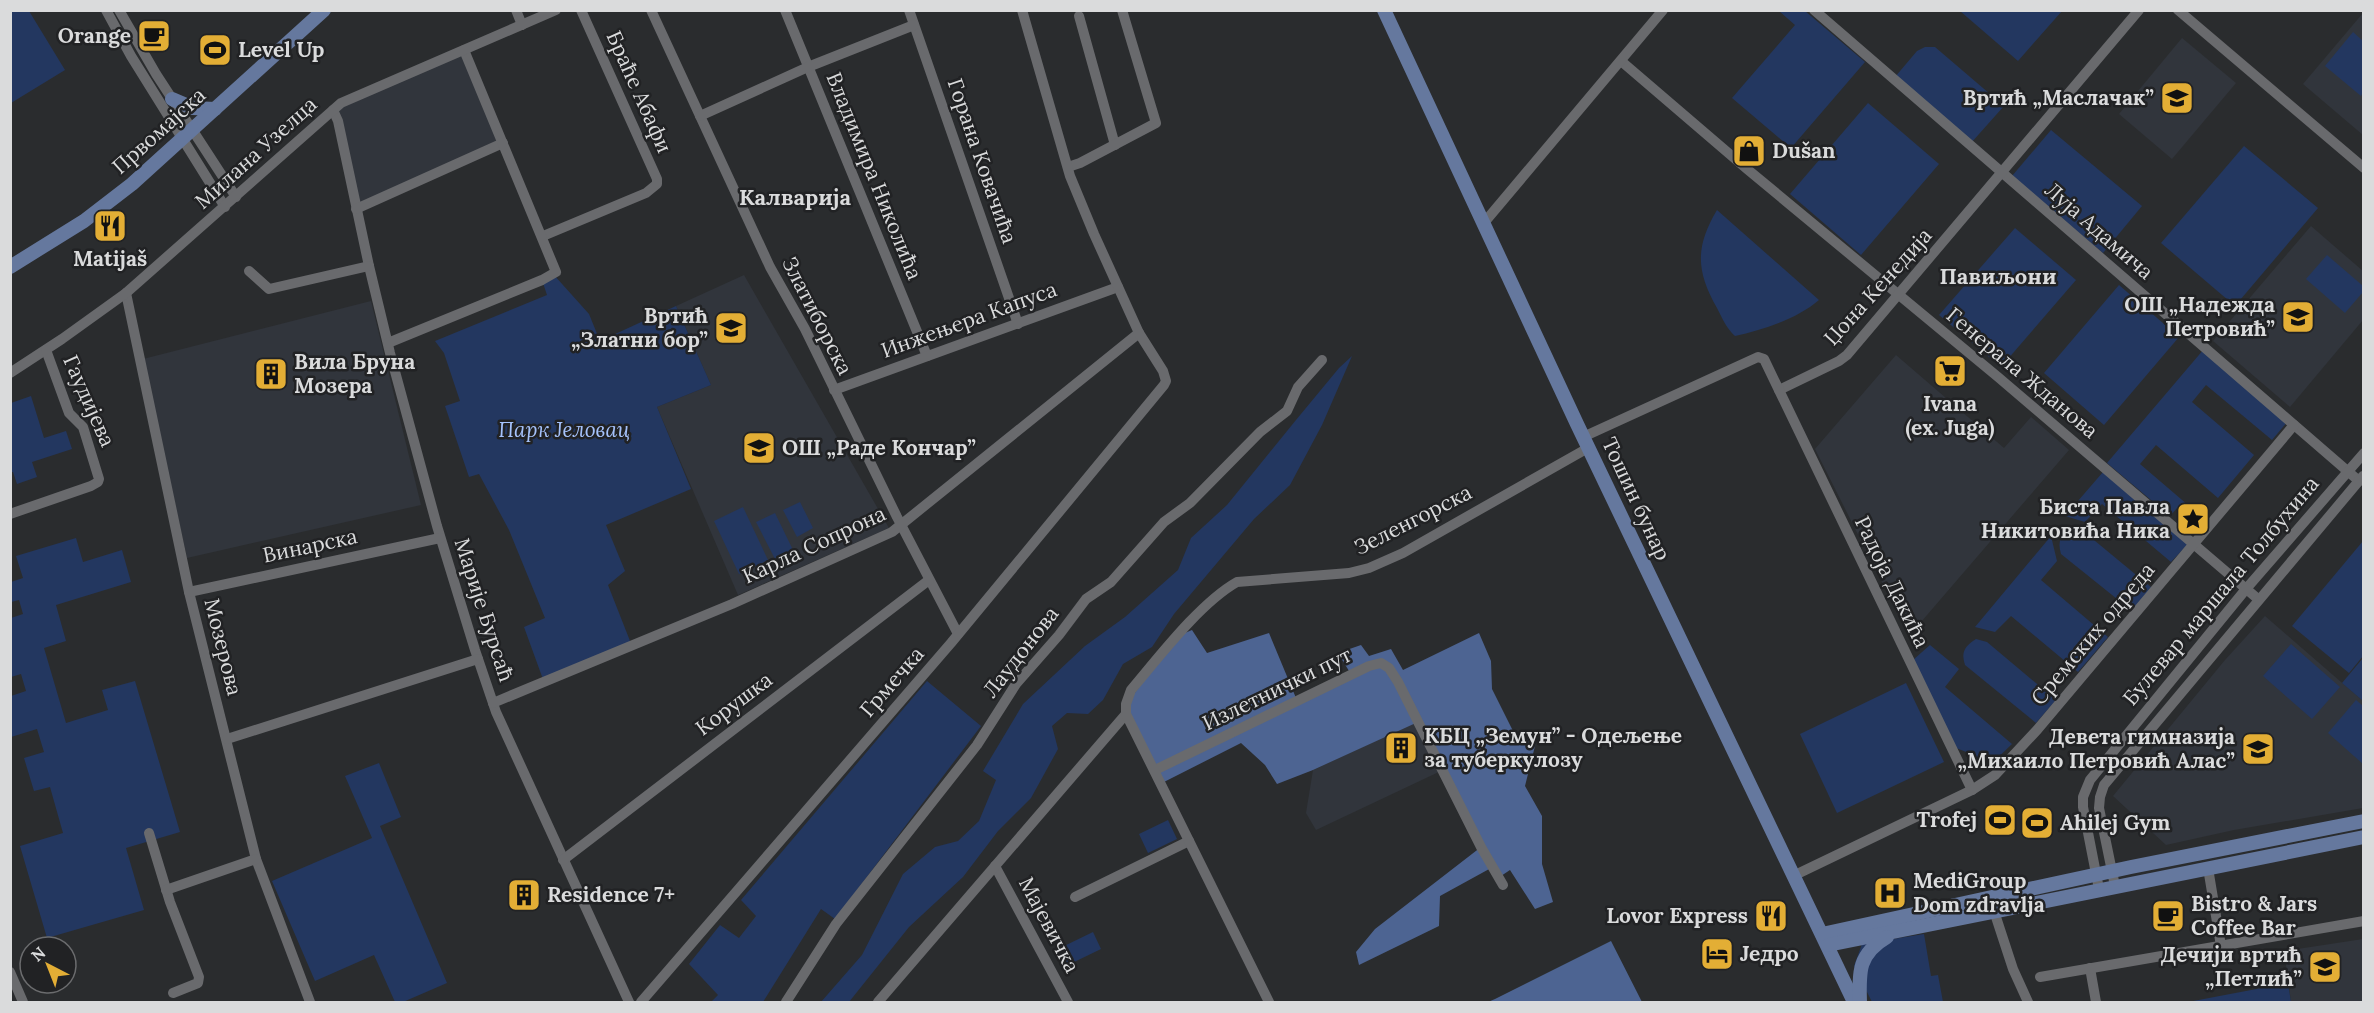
<svg xmlns="http://www.w3.org/2000/svg" width="2374" height="1013" font-family="Lora,serif">
<style>
.built{fill:#31353c}
.green{fill:#233760}
.forest{fill:#4d6492}
.lines{fill:none;stroke-linecap:round;stroke-linejoin:round}
.minor{stroke:#696a6d;stroke-width:10}
.major{stroke:#65789e;stroke-width:14}
.labels{text-anchor:middle;stroke-width:5;stroke-linejoin:round;paint-order:stroke}
.poi-label{font-size:21px;font-weight:bold;fill:#dadbdc;stroke:#212224;text-anchor:start}
.street-label{font-size:21px;fill:#dadbdc;stroke:#212224}
.park-label{font-size:21px;font-style:italic;fill:#a5c2fb;stroke:#212224}
.neighbourhood-label{font-size:22px;font-weight:bold;fill:#dadbdc;stroke:#212224}
</style>
<rect width="100%" height="100%" fill="#2a2c2e"/>
<g class="built">
<path d="M2363,13V135L2303,84Z"/>
<path d="M2182,38L2236,83L2172,159L2119,114Z"/>
<path d="M464,50L503,143L356,209L335,114L341,103Z"/>
<path d="M2311,226L2363,271V320L2290,407L2213,341Z"/>
<path d="M744,275L889,528L738,595L657,407L711,385L676,306Z"/>
<path d="M371,301L421,505L187,558L143,359Z"/>
<path d="M1896,355L2004,448L2031,417L2069,450L1909,636L1815,449Z"/>
<path d="M2265,616L2363,701V808L2234,830L2166,845L2113,796L2225,660Z"/>
<path d="M1418,721L1443,770L1316,830L1306,813L1313,770Z"/>
<path d="M2363,939V1002H2291L2284,951Z"/>
</g>
<g class="green">
<path d="M11,10L29,11L65,70L11,103Z"/>
<path d="M1779,11H1805L1865,62L1791,148L1732,98L1795,25Z"/>
<path d="M1960,11H2062L2018,61Z"/>
<path d="M2353,32L2363,41V92L2361,96L2325,66Z"/>
<path d="M1925,47H1935L2004,106L1971,143L1895,77L1917,51Z"/>
<path d="M1868,103L1939,164L1861,255L1790,194Z"/>
<path d="M2051,130L2142,206L2103,253L2012,176Z"/>
<path d="M2244,146L2318,208L2235,306L2161,243Z"/>
<path d="M1717,210L1819,300C1797,319 1763,330 1735,336C1727,329 1722,318 1717,308C1696,271 1695,247 1717,210Z"/>
<path d="M2015,228L2076,280L2001,367L1939,315Z"/>
<path d="M2327,255L2363,286V292L2345,313L2306,279Z"/>
<path d="M554,275L589,314L600,341L676,306L711,385L657,407L691,489L606,525L625,571L608,585L632,646L544,682L524,627L545,618L509,530L479,474L469,477L445,406L460,401L444,353L435,341L547,295L542,280Z"/>
<path d="M2119,285L2179,337L2104,425L2044,373Z"/>
<path d="M2204,349L2288,421L2272,440L2206,385L2192,402L2254,455L2218,498L2156,445L2140,464L2202,517L2196,524L2177,508L2170,516L2107,463Z"/>
<path d="M1352,356L1322,425L1290,485L1254,519L1174,614L1152,647L1123,664L1103,700L1088,714L1067,713L1052,726L1058,749L1031,798L998,831L963,877L909,927L849,1002H821L862,955L903,874L935,847L958,841L979,821L996,780L983,771L1023,704L1085,646L1125,617L1178,570L1191,538L1227,505L1296,420L1339,368Z"/>
<path d="M31,396L44,438L66,431L72,449L32,462L37,477L17,484L13,472H11V403Z"/>
<path d="M2103,472L2188,544L2171,562L2102,504L2085,522L2065,516Z"/>
<path d="M800,502L813,528L797,537L783,510Z"/>
<path d="M743,507L768,560L739,574L714,521Z"/>
<path d="M775,513L793,550L775,559L756,522Z"/>
<path d="M2072,528L2083,531L2152,588L2132,611L2061,554C2057,540 2061,535 2072,528Z"/>
<path d="M2051,536L2057,561L2041,580L2108,637L2078,672L2011,616L1995,632L1975,627Z"/>
<path d="M76,538L83,562L122,550L131,582L56,605L66,641L44,648L66,723L108,710L102,690L135,681L180,832L126,848L144,910L47,938L20,846L63,833L50,787L34,791L24,758L44,752L37,729L11,737V696L26,691L21,674L11,677V618L23,614L19,600L11,602V582L23,578L16,556Z"/>
<path d="M2363,541V656L2349,673L2292,626Z"/>
<path d="M1976,639L1987,642L2056,700L2036,723L1965,665C1961,652 1964,647 1976,639Z"/>
<path d="M2291,644L2340,687L2312,719L2263,676Z"/>
<path d="M1930,645L1959,669L1945,687L2012,744L1985,770L1974,755L1956,748L1913,660Z"/>
<path d="M2363,658V701L2342,683Z"/>
<path d="M927,681L981,726L835,919L821,909L763,1002H711L718,995L689,964L720,925L739,938L756,916L741,900Z"/>
<path d="M1906,683L1944,762L1837,813L1800,734Z"/>
<path d="M2356,700L2363,706V764L2328,733Z"/>
<path d="M379,763L401,817L380,826L447,983L403,1002H395L374,955L315,981L272,881L372,838L345,776Z"/>
<path d="M1168,820L1177,839L1148,853L1139,834Z"/>
<path d="M1093,932L1101,949L1068,965L1060,948Z"/>
<path d="M1924,934L1931,976L1938,975L1943,1002H1872L1854,966L1862,944Z"/>
<path d="M2288,983L2291,1002H2188Z"/>
</g>
<g class="forest">
<path d="M1192,630L1207,653L1269,633L1296,698L1349,671L1338,653L1361,645L1369,656L1391,649L1403,670L1479,633L1491,661L1492,689L1515,735L1536,742L1525,786L1542,816V864L1553,902L1535,909L1510,870L1498,878L1491,868L1440,896L1439,926L1359,965L1356,952L1375,929L1481,847L1418,722L1313,770L1277,784L1265,765L1241,743L1162,783L1126,704L1180,635Z"/>
<path d="M1611,941L1642,1002H1488L1495,999Z"/>
</g>
<g class="lines">
<g class="minor">
<path d="M106,10L131,56L225,207"/>
<path d="M119,10L156,74L236,197"/>
<path d="M516,10L522,25"/>
<path d="M651,10L770,267L805,329L897,517L958,634"/>
<path d="M785,10L927,356"/>
<path d="M909,10L1018,324"/>
<path d="M1814,10L2359,481"/>
<path d="M2178,10L2364,168"/>
<path d="M1079,16L1115,145"/>
<path d="M1621,61L1747,169L1998,377L2258,599"/>
<path d="M333,110L338,121L369,266L390,353L437,526L475,650L496,712L629,1002"/>
<path d="M700,116L808,67L914,25"/>
<path d="M1068,167L1080,163L1156,123L1122,10"/>
<path d="M356,209L503,143"/>
<path d="M1483,224L1663,10"/>
<path d="M543,236L646,193L657,184V179L581,10"/>
<path d="M249,271L269,289L369,266"/>
<path d="M126,293L189,592L256,859L310,1002"/>
<path d="M388,343L542,280L556,272L464,50"/>
<path d="M10,373L62,339L126,293L341,103L556,10"/>
<path d="M834,390L1118,287"/>
<path d="M1779,390L1839,361L1847,355L2139,10"/>
<path d="M1583,437L1758,357L1764,359L1972,790"/>
<path d="M10,514L91,486L98,482L99,479L83,427L69,413L46,350"/>
<path d="M189,592L440,538"/>
<path d="M493,703L732,604L892,532L1139,333"/>
<path d="M227,739L478,659"/>
<path d="M1155,770L1369,666L1381,663L1389,668L1398,682L1481,847L1503,885"/>
<path d="M149,833L170,902L199,977L198,983L173,993"/>
<path d="M563,860L929,580"/>
<path d="M995,866L1068,1002"/>
<path d="M2208,868L2221,946"/>
<path d="M1793,876L1972,790L1995,775L2037,730L2294,425"/>
<path d="M2115,886L2099,808L2100,797L2104,785L2363,476"/>
<path d="M2099,889L2083,807V797L2090,780L2246,589L2364,453"/>
<path d="M166,890L256,859"/>
<path d="M1075,897L1189,841"/>
<path d="M1994,911L2013,969L2028,1002"/>
<path d="M2090,968L2096,1002"/>
<path d="M10,972L23,1002"/>
<path d="M2040,977L2364,921"/>
<path d="M641,1002L951,643L1164,385L1166,381L1163,371L1139,333L1094,234L1070,176L1022,10"/>
<path d="M786,1002L836,924L977,745L1016,684L1059,635L1086,599L1111,582L1164,522L1190,503L1260,432L1287,411L1298,387L1322,360"/>
<path d="M878,1002L1126,714"/>
<path d="M1269,1002L1126,714V704L1131,690C1159,657 1200,603 1237,582L1349,573L1369,568L1403,553L1588,448"/>
</g>
<g class="major">
<path d="M1384,10L1577,424L1854,1002"/>
<path d="M172,99L193,108L215,109"/>
<path d="M10,267L84,221L132,184L324,10"/>
<path d="M1822,934L2131,867L2364,821"/>
<path d="M1828,945L2364,837"/>
<path d="M1860,1002C1859,972 1858,954 1887,937"/>
</g>
</g>
<defs>
<g id="cafe-square" transform="scale(1.725)"><rect x="-9" y="-9" width="18" height="18" rx="4" fill="#e3ae35" stroke="#212224"/><path d="M-5.5-4.5H6V0H3Q3 3.5 0 3.5H-2.5Q-5.5 3.5-5.5 0ZM3-3.2v2h1.7v-2ZM-6 4.5H4V6H-6Z" fill="#111"/></g>
<g id="stadium-square" transform="scale(1.725)"><rect x="-9" y="-9" width="18" height="18" rx="4" fill="#e3ae35" stroke="#212224"/><path d="M0-5a6.5 5 0 1 0 0 10a6.5 5 0 1 0 0-10ZM-3.5-1.8h7v3.6h-7Z" fill="#111"/></g>
<g id="school-square" transform="scale(1.725)"><rect x="-9" y="-9" width="18" height="18" rx="4" fill="#e3ae35" stroke="#212224"/><path d="M0-5L7-2L0 1L-7-2ZM-4 1L0 2.5L4 1V4Q0 6-4 4Z" fill="#111"/></g>
<g id="shop-square" transform="scale(1.725)"><rect x="-9" y="-9" width="18" height="18" rx="4" fill="#e3ae35" stroke="#212224"/><path d="M-5-2.5h2.3a2.7 3.5 0 0 1 5.4 0H5L5.5 6h-11ZM-1.5-2.5h3a1.5 2.3 0 0 0-3 0Z" fill="#111"/></g>
<g id="restaurant-square" transform="scale(1.725)"><rect x="-9" y="-9" width="18" height="18" rx="4" fill="#e3ae35" stroke="#212224"/><path d="M-5-6h1v4h1v-4h1v4h1v-4h1v5L-1.5 .5V6h-2V.5L-5-1ZM5-6V6H3V1.5H1.5Q1.5-4 5-6Z" fill="#111"/></g>
<g id="supermarket-square" transform="scale(1.725)"><rect x="-9" y="-9" width="18" height="18" rx="4" fill="#e3ae35" stroke="#212224"/><path d="M-6-5.5h2.5l.6 2H6L4.5 2H-2.5L-4.4-4H-6ZM-1.5 3.2a1.3 1.3 0 1 0 .1 0ZM3 3.2a1.3 1.3 0 1 0 .1 0Z" fill="#111"/></g>
<g id="building-square" transform="scale(1.725)"><rect x="-9" y="-9" width="18" height="18" rx="4" fill="#e3ae35" stroke="#212224"/><path d="M-4-6H4V6H1V3H-1V6H-4ZM-2.5-4.3h1.7v1.8h-1.7ZM.8-4.3h1.7v1.8H.8ZM-2.5-1h1.7V.8h-1.7ZM.8-1h1.7V.8H.8Z" fill="#111"/></g>
<g id="sight-square" transform="scale(1.725)"><rect x="-9" y="-9" width="18" height="18" rx="4" fill="#e3ae35" stroke="#212224"/><path d="M0-6L1.8-2.2L6-1.7L2.9 1.2L3.7 5.4L0 3.3L-3.7 5.4L-2.9 1.2L-6-1.7L-1.8-2.2Z" fill="#111"/></g>
<g id="hospital-square" transform="scale(1.725)"><rect x="-9" y="-9" width="18" height="18" rx="4" fill="#e3ae35" stroke="#212224"/><path d="M-5-5h3v3.5h4V-5h3V5h-3V1.5h-4V5h-3Z" fill="#111"/></g>
<g id="hotel-square" transform="scale(1.725)"><rect x="-9" y="-9" width="18" height="18" rx="4" fill="#e3ae35" stroke="#212224"/><path d="M-6-4.5h1.5V1H6V5H4.5V3h-9V5H-6ZM-4 0a1.8 1.8 0 1 1 3.6 0ZM.5 0V-2.5h3Q6-2.5 6 0Z" fill="#111"/></g>
</defs>
<g fill-rule="evenodd">
<use href="#cafe-square" x="154" y="36"/>
<use href="#stadium-square" x="215" y="50"/>
<use href="#school-square" x="2177" y="98"/>
<use href="#shop-square" x="1749" y="151"/>
<use href="#restaurant-square" x="110" y="226"/>
<use href="#school-square" x="2298" y="317"/>
<use href="#school-square" x="731" y="328"/>
<use href="#supermarket-square" x="1950" y="371"/>
<use href="#building-square" x="271" y="374"/>
<use href="#school-square" x="759" y="448"/>
<use href="#sight-square" x="2193" y="519"/>
<use href="#building-square" x="1401" y="748"/>
<use href="#school-square" x="2258" y="749"/>
<use href="#stadium-square" x="2000" y="820"/>
<use href="#stadium-square" x="2037" y="823"/>
<use href="#hospital-square" x="1890" y="893"/>
<use href="#building-square" x="524" y="895"/>
<use href="#restaurant-square" x="1771" y="916"/>
<use href="#cafe-square" x="2168" y="916"/>
<use href="#hotel-square" x="1717" y="954"/>
<use href="#school-square" x="2325" y="967"/>
</g>
<g class="labels">
<g class="poi-label">
<text x="131" y="43" text-anchor="end">Orange</text>
<text x="238" y="57">Level Up</text>
<text x="2154" y="105" text-anchor="end">Вртић „Маслачак”</text>
<text x="1772" y="158">Dušan</text>
<text x="110" y="266" text-anchor="middle">Matijaš</text>
<text x="2275" y="312" text-anchor="end">ОШ „Надежда<tspan x="2275" dy="24">Петровић”</tspan></text>
<text x="708" y="323" text-anchor="end">Вртић<tspan x="708" dy="24">„Златни бор”</tspan></text>
<text x="294" y="369">Вила Бруна<tspan x="294" dy="24">Мозера</tspan></text>
<text x="1950" y="411" text-anchor="middle">Ivana<tspan x="1950" dy="24">(ex. Juga)</tspan></text>
<text x="782" y="455">ОШ „Раде Кончар”</text>
<text x="2170" y="514" text-anchor="end">Биста Павла<tspan x="2170" dy="24">Никитовића Ника</tspan></text>
<text x="1424" y="743">КБЦ „Земун” - Одељење<tspan x="1424" dy="24">за туберкулозу</tspan></text>
<text x="2235" y="744" text-anchor="end">Девета гимназија<tspan x="2235" dy="24">„Михаило Петровић Алас”</tspan></text>
<text x="1977" y="827" text-anchor="end">Trofej</text>
<text x="2060" y="830">Ahilej Gym</text>
<text x="1913" y="888">MediGroup<tspan x="1913" dy="24">Dom zdravlja</tspan></text>
<text x="547" y="902">Residence 7+</text>
<text x="2191" y="911">Bistro &amp; Jars<tspan x="2191" dy="24">Coffee Bar</tspan></text>
<text x="1748" y="923" text-anchor="end">Lovor Express</text>
<text x="1740" y="961">Једро</text>
<text x="2302" y="962" text-anchor="end">Дечији вртић<tspan x="2302" dy="24">„Петлић”</tspan></text>
</g>
<g class="street-label">
<text transform="translate(639 92) rotate(66)" y="7">Браће Абафи</text>
<text transform="translate(159 131) rotate(-42)" y="7">Првомајска</text>
<text transform="translate(256 153) rotate(-42)" y="7">Милана Узелца</text>
<text transform="translate(982 161) rotate(71)" y="7">Горана Ковачића</text>
<text transform="translate(874 176) rotate(68)" y="7">Владимира Николића</text>
<text transform="translate(2099 231) rotate(41)" y="7">Луја Адамича</text>
<text transform="translate(1878 287) rotate(-48)" y="7">Џона Кенедија</text>
<text transform="translate(817 316) rotate(63)" y="7">Златиборска</text>
<text transform="translate(969 320) rotate(-20)" y="7">Инжењера Капуса</text>
<text transform="translate(2022 373) rotate(40)" y="7">Генерала Жданова</text>
<text transform="translate(89 401) rotate(66)" y="7">Гаудијева</text>
<text transform="translate(1636 499) rotate(65)" y="7">Тошин бунар</text>
<text transform="translate(1413 520) rotate(-27)" y="7">Зеленгорска</text>
<text transform="translate(814 545) rotate(-25)" y="7">Карла Сопрона</text>
<text transform="translate(310 546) rotate(-12)" y="7">Винарска</text>
<text transform="translate(1892 582) rotate(64)" y="7">Радоја Дакића</text>
<text transform="translate(2221 591) rotate(-50)" y="7">Булевар маршала Толбухина</text>
<text transform="translate(484 610) rotate(72)" y="7">Марије Бурсаћ</text>
<text transform="translate(2093 634) rotate(-50)" y="7">Сремских одреда</text>
<text transform="translate(223 647) rotate(76)" y="7">Мозерова</text>
<text transform="translate(1021 652) rotate(-52)" y="7">Лаудонова</text>
<text transform="translate(892 682) rotate(-49)" y="7">Грмечка</text>
<text transform="translate(1277 689) rotate(-26)" y="7">Излетнички пут</text>
<text transform="translate(734 704) rotate(-37)" y="7">Корушка</text>
<text transform="translate(1049 925) rotate(62)" y="7">Мајевичка</text>
</g>
<g class="park-label">
<text x="564" y="437">Парк Јеловац</text>
</g>
<g class="neighbourhood-label">
<text x="795" y="205">Калварија</text>
<text x="1998" y="284">Павиљони</text>
</g>
</g>
<rect width="2374" height="1013" fill="none" stroke="#dadbdc" stroke-width="24"/>
<g transform="translate(48 965) rotate(318)"><circle r="28" fill="#212224" stroke="#6b6c6e" stroke-width="1.5"/>
<path d="M0-4.5L10 22L0 15L-10 22Z" fill="#e3ae35"/>
<text y="-9" font-size="16" font-weight="bold" text-anchor="middle" fill="#dadbdc">N</text>
</g>
</svg>
